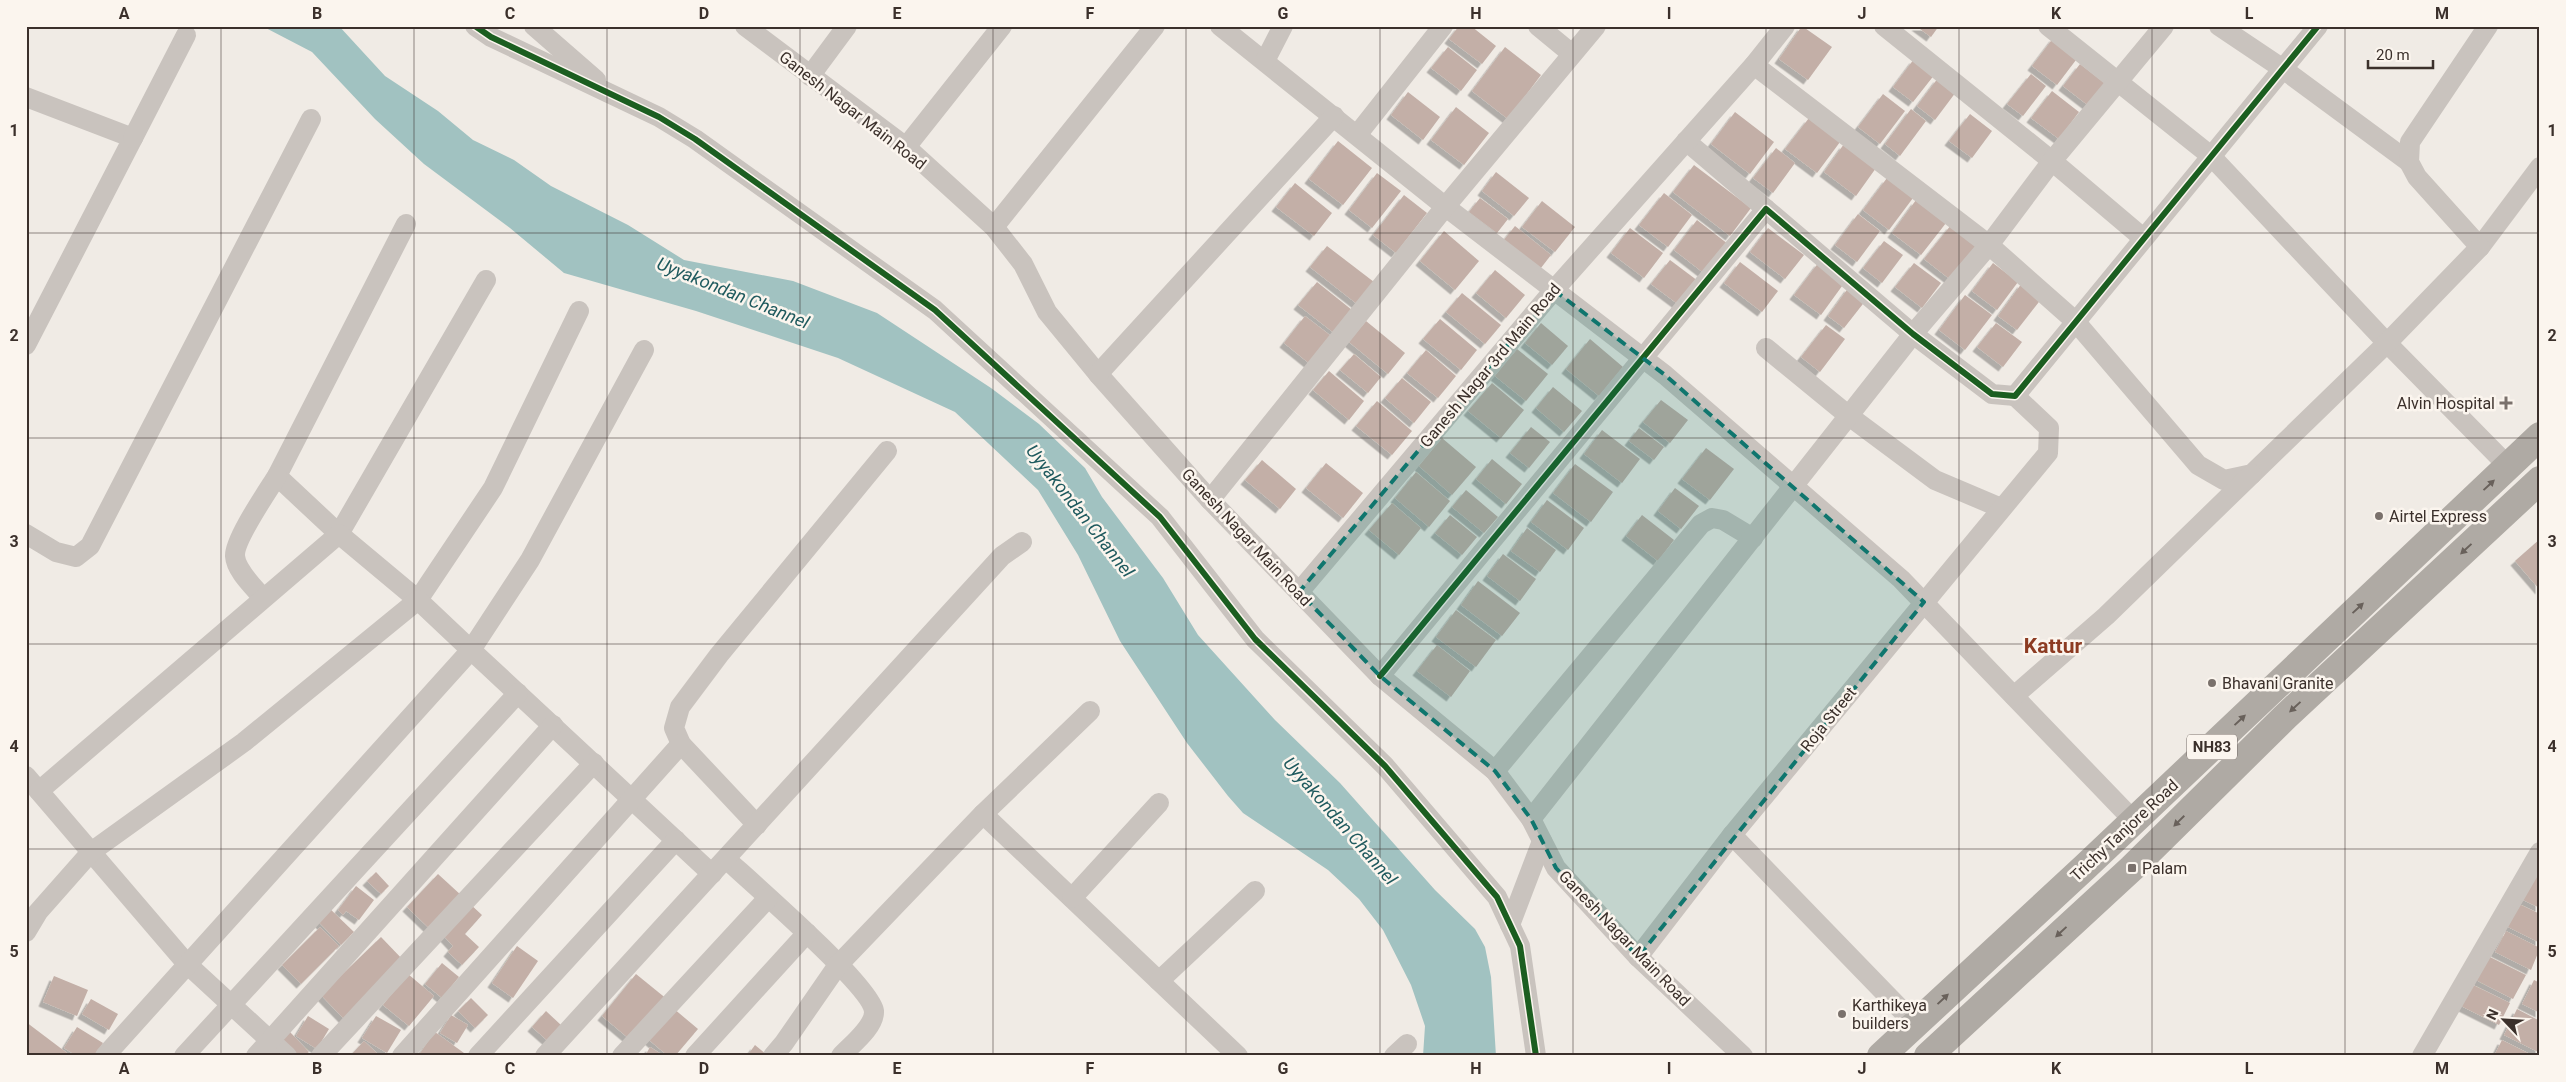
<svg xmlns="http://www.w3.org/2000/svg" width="2566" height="1082" font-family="Roboto,sans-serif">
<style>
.water{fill:#a1c2c1}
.building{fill:#c3afa7;filter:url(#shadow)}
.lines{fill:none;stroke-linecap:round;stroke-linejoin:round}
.street{stroke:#c9c3be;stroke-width:20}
.highway{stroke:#afaaa4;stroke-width:28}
.cycleway-casing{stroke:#fbf5ee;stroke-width:9}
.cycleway{stroke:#1b5e20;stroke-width:6}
.oneway{fill:#69615b}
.marked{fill:#0f766e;fill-opacity:0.2;stroke:#0f766e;stroke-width:4;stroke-dasharray:10 6;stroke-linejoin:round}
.grid{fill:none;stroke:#3b302b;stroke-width:1;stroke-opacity:0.55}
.poi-dot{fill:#7a716c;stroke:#fbf5ee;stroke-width:2}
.labels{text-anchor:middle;stroke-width:5;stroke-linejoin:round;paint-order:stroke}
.shield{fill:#fbf5ee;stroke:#756b66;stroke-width:1}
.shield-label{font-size:15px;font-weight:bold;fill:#3b302b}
.street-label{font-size:16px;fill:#3b302b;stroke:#fbf5ee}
.poi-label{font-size:16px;fill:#3b302b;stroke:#fbf5ee;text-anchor:start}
.water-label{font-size:18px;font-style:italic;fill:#1f5a5e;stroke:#fbf5ee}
.district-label{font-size:21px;font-weight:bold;fill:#8c3b22;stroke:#fbf5ee}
.neatline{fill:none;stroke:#3b302b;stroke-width:2}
.grid-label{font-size:16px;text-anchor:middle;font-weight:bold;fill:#3b302b}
</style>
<defs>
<filter id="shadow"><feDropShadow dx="-4.5" dy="4.5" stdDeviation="0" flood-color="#0004"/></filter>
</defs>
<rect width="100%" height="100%" fill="#f0ebe5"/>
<path class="water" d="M262,26H339L385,76L438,111L473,140L514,160L551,186L628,225L684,260L793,281L877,313L991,388L1039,424L1085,468L1102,497L1163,578L1198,635L1275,720L1340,783L1435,890L1475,929L1485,947L1491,977L1496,1056H1423L1425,1026L1411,985L1383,930L1359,899L1328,870L1243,813L1228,796L1187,743L1120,641L1078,555L1038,490L955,412L838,358L696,311L564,273L510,228L424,164L375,119L312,52Z"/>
<g class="building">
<path d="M1459,26H1471L1496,46L1482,64L1449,39Z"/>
<path d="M1802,26L1832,47L1808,80L1779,59Z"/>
<path d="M1916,26H1939L1931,37Z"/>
<path d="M2054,37L2079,56L2057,85L2032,66Z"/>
<path d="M1448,47L1477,70L1461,91L1431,68Z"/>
<path d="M1505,47L1541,75L1508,119L1472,91Z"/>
<path d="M1914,59L1935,74L1913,102L1893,87Z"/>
<path d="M2080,64L2106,84L2089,106L2063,86Z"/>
<path d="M2031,74L2046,86L2023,116L2007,104Z"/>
<path d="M1938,78L1956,92L1935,120L1917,106Z"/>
<path d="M2052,91L2079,112L2059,139L2031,118Z"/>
<path d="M1408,92L1440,117L1423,140L1391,115Z"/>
<path d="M1883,94L1905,111L1880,144L1858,127Z"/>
<path d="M1456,107L1489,133L1464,165L1431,140Z"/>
<path d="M1911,109L1926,121L1900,156L1885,144Z"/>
<path d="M1735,112L1774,142L1750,174L1711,144Z"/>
<path d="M1970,114L1992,131L1972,158L1949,141Z"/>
<path d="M1809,118L1840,142L1817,173L1785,149Z"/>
<path d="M1338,141L1372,168L1343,205L1309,179Z"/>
<path d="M1844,144L1876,168L1856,196L1824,172Z"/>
<path d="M1776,148L1795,163L1773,193L1753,178Z"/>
<path d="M1694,165L1751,208L1730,236L1673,192Z"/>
<path d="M1496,172L1529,198L1514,216L1482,191Z"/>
<path d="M1377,173L1401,191L1372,228L1349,210Z"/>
<path d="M1887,178L1913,198L1889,230L1863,210Z"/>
<path d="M1295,183L1332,213L1314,236L1276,207Z"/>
<path d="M1664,193L1692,215L1668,247L1639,225Z"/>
<path d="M1404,195L1427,213L1396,253L1373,235Z"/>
<path d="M1480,198L1508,219L1497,233L1469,212Z"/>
<path d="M1916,200L1946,223L1921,255L1892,233Z"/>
<path d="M1542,201L1575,227L1555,252L1522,227Z"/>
<path d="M1858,214L1880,231L1857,262L1835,245Z"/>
<path d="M1697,220L1728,244L1705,274L1674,250Z"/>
<path d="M1951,225L1977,245L1951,280L1924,259Z"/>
<path d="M1515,226L1551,255L1537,273L1500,245Z"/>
<path d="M1630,228L1663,253L1644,278L1611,253Z"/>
<path d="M1768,228L1804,255L1785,279L1750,252Z"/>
<path d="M1444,231L1479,261L1455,290L1420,261Z"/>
<path d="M1884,241L1903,255L1882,283L1863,268Z"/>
<path d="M1327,246L1374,282L1357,304L1310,267Z"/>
<path d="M1670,260L1698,281L1679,305L1651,284Z"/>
<path d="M1740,262L1778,291L1762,312L1724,283Z"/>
<path d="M1819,262L1845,282L1821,315L1794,295Z"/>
<path d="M1914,263L1941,283L1922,308L1895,287Z"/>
<path d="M1993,263L2018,282L1997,310L1972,291Z"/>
<path d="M1495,270L1525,295L1506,318L1476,293Z"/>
<path d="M1317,282L1352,310L1334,333L1298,305Z"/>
<path d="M2022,283L2042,298L2017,330L1998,316Z"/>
<path d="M1849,287L1866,300L1844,328L1828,316Z"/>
<path d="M1462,293L1501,325L1485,344L1446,312Z"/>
<path d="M1965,295L1992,315L1965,350L1939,330Z"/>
<path d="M1305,316L1331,336L1310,364L1284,343Z"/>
<path d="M1440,319L1477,350L1461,370L1423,339Z"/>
<path d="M1366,321L1405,353L1388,374L1349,342Z"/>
<path d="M1541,323L1568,346L1552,365L1525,343Z"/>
<path d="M1996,323L2022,342L2003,367L1977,347Z"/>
<path d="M1826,325L1845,339L1820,372L1801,357Z"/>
<path d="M1590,339L1623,367L1599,396L1566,369Z"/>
<path d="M1517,349L1548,374L1526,401L1495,376Z"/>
<path d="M1426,350L1456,376L1438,398L1407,373Z"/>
<path d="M1354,354L1381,377L1368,393L1340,370Z"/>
<path d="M1329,371L1364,401L1349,420L1313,390Z"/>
<path d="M1402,378L1431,402L1414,423L1385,398Z"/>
<path d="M1492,383L1524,410L1501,438L1468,411Z"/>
<path d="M1553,387L1582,411L1564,432L1536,408Z"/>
<path d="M1661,400L1688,420L1670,443L1643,422Z"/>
<path d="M1377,401L1412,431L1392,455L1356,426Z"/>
<path d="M1531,427L1550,442L1529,468L1510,453Z"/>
<path d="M1639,428L1664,447L1654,460L1629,441Z"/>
<path d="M1602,430L1640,459L1622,483L1584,454Z"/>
<path d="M1442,438L1476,467L1452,495L1419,466Z"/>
<path d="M1706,448L1734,469L1710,500L1682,479Z"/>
<path d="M1492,459L1522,484L1506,504L1476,479Z"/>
<path d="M1262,460L1296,489L1280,509L1245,480Z"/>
<path d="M1326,463L1363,493L1343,518L1306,488Z"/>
<path d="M1575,464L1613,492L1591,522L1553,493Z"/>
<path d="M1416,472L1450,501L1429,527L1395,498Z"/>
<path d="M1675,488L1699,506L1681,529L1658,511Z"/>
<path d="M1466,490L1498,517L1484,533L1452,507Z"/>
<path d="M1547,500L1584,528L1568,550L1531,522Z"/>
<path d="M1392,503L1421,528L1399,555L1369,530Z"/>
<path d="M1450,515L1477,537L1462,555L1435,533Z"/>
<path d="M1642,515L1674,540L1658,561L1626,536Z"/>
<path d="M1527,528L1556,550L1540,572L1511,551Z"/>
<path d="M2540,539V590L2515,561Z"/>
<path d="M1503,554L1536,579L1520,601L1487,576Z"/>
<path d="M1478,581L1520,613L1502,636L1461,605Z"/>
<path d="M1456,610L1496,640L1476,667L1436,637Z"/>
<path d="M1437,645L1470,671L1451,697L1417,671Z"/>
<path d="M376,872L389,886L381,894L367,881Z"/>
<path d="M438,874L462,896L431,930L407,907Z"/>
<path d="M2534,874L2540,877V908L2521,899Z"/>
<path d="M356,886L374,900L359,920L346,911L343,915L338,910Z"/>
<path d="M469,903L482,915L465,934L479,947L462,965L448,952L453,946L441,933Z"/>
<path d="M2519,904L2540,914V943L2508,927Z"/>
<path d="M326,905L354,932L341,945L314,917Z"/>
<path d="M320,927L339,946L301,984L282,965Z"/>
<path d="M2506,931L2540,948L2531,970L2495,952Z"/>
<path d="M381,937L406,963L346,1021L321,995Z"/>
<path d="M517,946L538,961L513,998L492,983Z"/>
<path d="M2488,956L2526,975L2513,999L2476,980Z"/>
<path d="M442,963L459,977L442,998L425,984Z"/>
<path d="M408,974L434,996L409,1026L383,1005Z"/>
<path d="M636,974L668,1000L633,1042L602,1016Z"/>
<path d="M54,976L88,990L77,1016L43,1002Z"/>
<path d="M2534,980L2540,983V1013L2522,1004Z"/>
<path d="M2471,984L2510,1003L2499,1025L2461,1006Z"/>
<path d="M471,998L488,1015L475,1028L458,1011Z"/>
<path d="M91,999L118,1014L109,1030L82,1014Z"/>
<path d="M673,1008L698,1029L675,1056H668L648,1039Z"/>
<path d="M2517,1009L2540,1021V1053L2504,1035Z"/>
<path d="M546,1011L562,1026L549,1042L532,1027Z"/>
<path d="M451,1015L468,1025L457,1043L440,1033Z"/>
<path d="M308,1016L329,1029L317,1049L296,1036Z"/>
<path d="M376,1016L401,1030L387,1053L362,1038Z"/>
<path d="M26,1022L71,1056H26Z"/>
<path d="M77,1027L103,1043L95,1056H77L64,1048Z"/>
<path d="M290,1032L309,1052L304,1056H290L279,1043Z"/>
<path d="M435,1032L464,1053L462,1056H418Z"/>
<path d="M2502,1040L2534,1056H2494Z"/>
<path d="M364,1041L380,1056H350Z"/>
<path d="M755,1045L767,1055L766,1056H747Z"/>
<path d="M650,1047L664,1056H645Z"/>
</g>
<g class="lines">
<g class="street">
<path d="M475,26L491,37L659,117L695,139L935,310L1160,517L1255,639L1385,766L1497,897L1520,946L1536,1056"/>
<path d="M534,26L596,80"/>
<path d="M745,26L906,147L994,227L1023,264L1047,312L1098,374L1210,500L1380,676L1495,771L1531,819L1556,868L1638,957L1743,1056"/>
<path d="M1220,26L1442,204L1665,375L1901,579L2134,821"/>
<path d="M1538,26L1572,54"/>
<path d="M1884,26L2052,161L2143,238"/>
<path d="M2048,26L2211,156L2387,343L2508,466"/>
<path d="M2219,26L2283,69L2409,162"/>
<path d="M2488,26L2410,142L2409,162L2417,177L2480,247L2540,167"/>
<path d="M1265,61L1283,26"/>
<path d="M1754,65L1989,245L2075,321L2198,465L2224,480L2252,474L2387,343L2480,247"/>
<path d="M810,76L847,26"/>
<path d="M26,97L133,138L26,345"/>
<path d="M1357,135L1443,26"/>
<path d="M133,138L186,35"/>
<path d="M1686,141L1766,209"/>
<path d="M906,147L1002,26"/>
<path d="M406,224L277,476L339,534L486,280"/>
<path d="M994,227L1155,26"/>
<path d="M1766,348L1849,416L1935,480L2001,508"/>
<path d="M1098,374L1334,116"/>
<path d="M1210,500L1445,207L1596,26"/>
<path d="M26,534L56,552L76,557L90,546L311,119"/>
<path d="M1299,592L1554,290L1754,65L1785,26"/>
<path d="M263,598C254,587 236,571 235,556C234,540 267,492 277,476"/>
<path d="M1380,676L1766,209L1913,334L1992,394L2015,396L2318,26"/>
<path d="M2014,696L2106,616L2252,474"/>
<path d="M1495,771L1701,524L1712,518L1723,520L1753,538"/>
<path d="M26,776L187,964L287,1056"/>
<path d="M39,791L339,534L418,600L493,488L579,311"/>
<path d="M983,814L1238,1056"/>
<path d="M1531,819L1913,334L1989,245L2052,161L2164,26"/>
<path d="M757,825L681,744L674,728L680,707L719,655L887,451"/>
<path d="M1732,835L1915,1024"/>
<path d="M726,859C750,881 871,986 874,1011C875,1027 851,1045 841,1056"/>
<path d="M1072,898L1159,803"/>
<path d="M1510,925L1542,841"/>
<path d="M26,932L38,912L91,852L244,742L418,600L471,650L530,560L644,350"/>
<path d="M1638,957L1732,835L2048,453L2049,428L2015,396"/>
<path d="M1159,981L1255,891"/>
<path d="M105,1056L471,650L712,874"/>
<path d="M184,1056L518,693"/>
<path d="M256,1056L553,725"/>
<path d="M321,1056L594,763"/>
<path d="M402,1056L681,744"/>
<path d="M478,1056L676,840"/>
<path d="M545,1056L1002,556L1022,542"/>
<path d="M622,1056L768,898"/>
<path d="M695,1056L807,933"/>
<path d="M773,1056L784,1043L838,965L983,814L1090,711"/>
<path d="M1394,1056L1407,1044"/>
<path d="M2422,1056L2540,852"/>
</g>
<g class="highway">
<path d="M1881,1056L2085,867L2540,436"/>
<path d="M1928,1056L2132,868L2285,717L2540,480"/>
</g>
<g class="cycleway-casing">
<g id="cycleway">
<path d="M475,26L491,37L659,117L695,139L935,310L1160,517L1255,639L1385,766L1497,897L1520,946L1536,1056"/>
<path d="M1380,676L1766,209L1913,334L1992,394L2015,396L2318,26"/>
</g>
</g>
<use href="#cycleway" class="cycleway"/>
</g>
<defs><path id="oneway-solid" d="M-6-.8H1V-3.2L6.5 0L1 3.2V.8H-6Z" transform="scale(1.25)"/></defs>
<g class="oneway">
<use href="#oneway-solid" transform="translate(2489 485) rotate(-43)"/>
<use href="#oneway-solid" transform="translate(2466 549) rotate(137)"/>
<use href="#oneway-solid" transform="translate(2358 608) rotate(-43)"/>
<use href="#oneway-solid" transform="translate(2295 707) rotate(137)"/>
<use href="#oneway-solid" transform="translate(2240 720) rotate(-43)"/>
<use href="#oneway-solid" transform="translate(2179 821) rotate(135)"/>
<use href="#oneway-solid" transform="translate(2061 932) rotate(137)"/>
<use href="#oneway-solid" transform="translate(1943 999) rotate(-43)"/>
</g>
<path class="marked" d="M1554,290L1665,375L1924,602L1638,957L1556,868L1531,819L1495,771L1380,676L1299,592Z"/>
<path class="grid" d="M221,26V1056M414,26V1056M607,26V1056M800,26V1056M993,26V1056M1186,26V1056M1380,26V1056M1573,26V1056M1766,26V1056M1959,26V1056M2152,26V1056M2345,26V1056M26,233H2540M26,438H2540M26,644H2540M26,849H2540"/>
<g class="poi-dot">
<path d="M2503.5 395.5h5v5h5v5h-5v5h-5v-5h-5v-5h5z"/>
<circle cx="2379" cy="516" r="5"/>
<circle cx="2212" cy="683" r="5"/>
<rect x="2127" y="863" width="10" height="10" rx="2.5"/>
<circle cx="1842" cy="1014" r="5"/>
</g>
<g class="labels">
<rect class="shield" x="2187" y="734.5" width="50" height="25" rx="4"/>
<g class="shield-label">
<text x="2212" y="752">NH83</text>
</g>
<g class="street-label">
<text transform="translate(853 110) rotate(38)" y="6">Ganesh Nagar Main Road</text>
<text transform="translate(1490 365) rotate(-50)" y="6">Ganesh Nagar 3rd Main Road</text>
<text transform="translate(1247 537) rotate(47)" y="6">Ganesh Nagar Main Road</text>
<text transform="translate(1828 719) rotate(-51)" y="6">Roja Street</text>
<text transform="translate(2124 830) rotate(-43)" y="6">Trichy Tanjore Road</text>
<text transform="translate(1625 938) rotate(46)" y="6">Ganesh Nagar Main Road</text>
</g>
<g class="poi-label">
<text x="2495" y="409" text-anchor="end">Alvin Hospital</text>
<text x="2389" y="522">Airtel Express</text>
<text x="2222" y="689">Bhavani Granite</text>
<text x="2142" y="874">Palam</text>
<text x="1852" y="1011">Karthikeya<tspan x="1852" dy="18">builders</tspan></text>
</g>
<g class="water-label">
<text transform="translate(733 293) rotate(22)" y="6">Uyyakondan Channel</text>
<text transform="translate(1080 511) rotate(52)" y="6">Uyyakondan Channel</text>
<text transform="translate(1340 821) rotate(49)" y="6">Uyyakondan Channel</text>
</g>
<g class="district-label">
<text x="2053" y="653">Kattur</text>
</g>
</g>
<rect width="2566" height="1082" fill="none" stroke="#fbf5ee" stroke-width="55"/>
<g transform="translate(2504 1020) rotate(295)" stroke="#fbf5ee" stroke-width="4" paint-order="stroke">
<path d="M0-4L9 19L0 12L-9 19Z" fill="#3b302b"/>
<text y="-8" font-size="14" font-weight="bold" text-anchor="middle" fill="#3b302b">N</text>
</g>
<path d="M2368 60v8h65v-8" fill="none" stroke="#3b302b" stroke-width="2.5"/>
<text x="2376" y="60" font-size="15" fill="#3b302b" stroke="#fbf5ee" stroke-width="4" paint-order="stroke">20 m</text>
<rect x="28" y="28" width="2510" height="1026" class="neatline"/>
<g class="grid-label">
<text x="124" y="19">A</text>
<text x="317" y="19">B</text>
<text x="510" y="19">C</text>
<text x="704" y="19">D</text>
<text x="897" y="19">E</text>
<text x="1090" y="19">F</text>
<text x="1283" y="19">G</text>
<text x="1476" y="19">H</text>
<text x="1669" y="19">I</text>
<text x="1862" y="19">J</text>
<text x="2056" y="19">K</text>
<text x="2249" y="19">L</text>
<text x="2442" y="19">M</text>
<text x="14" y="136">1</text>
<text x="2552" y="136">1</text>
<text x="14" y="341">2</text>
<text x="2552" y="341">2</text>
<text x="14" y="547">3</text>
<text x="2552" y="547">3</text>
<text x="14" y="752">4</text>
<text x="2552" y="752">4</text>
<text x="14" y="957">5</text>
<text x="2552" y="957">5</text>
<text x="124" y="1074">A</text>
<text x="317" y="1074">B</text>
<text x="510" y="1074">C</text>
<text x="704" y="1074">D</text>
<text x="897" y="1074">E</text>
<text x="1090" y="1074">F</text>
<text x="1283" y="1074">G</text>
<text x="1476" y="1074">H</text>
<text x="1669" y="1074">I</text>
<text x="1862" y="1074">J</text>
<text x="2056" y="1074">K</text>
<text x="2249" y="1074">L</text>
<text x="2442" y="1074">M</text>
</g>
</svg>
